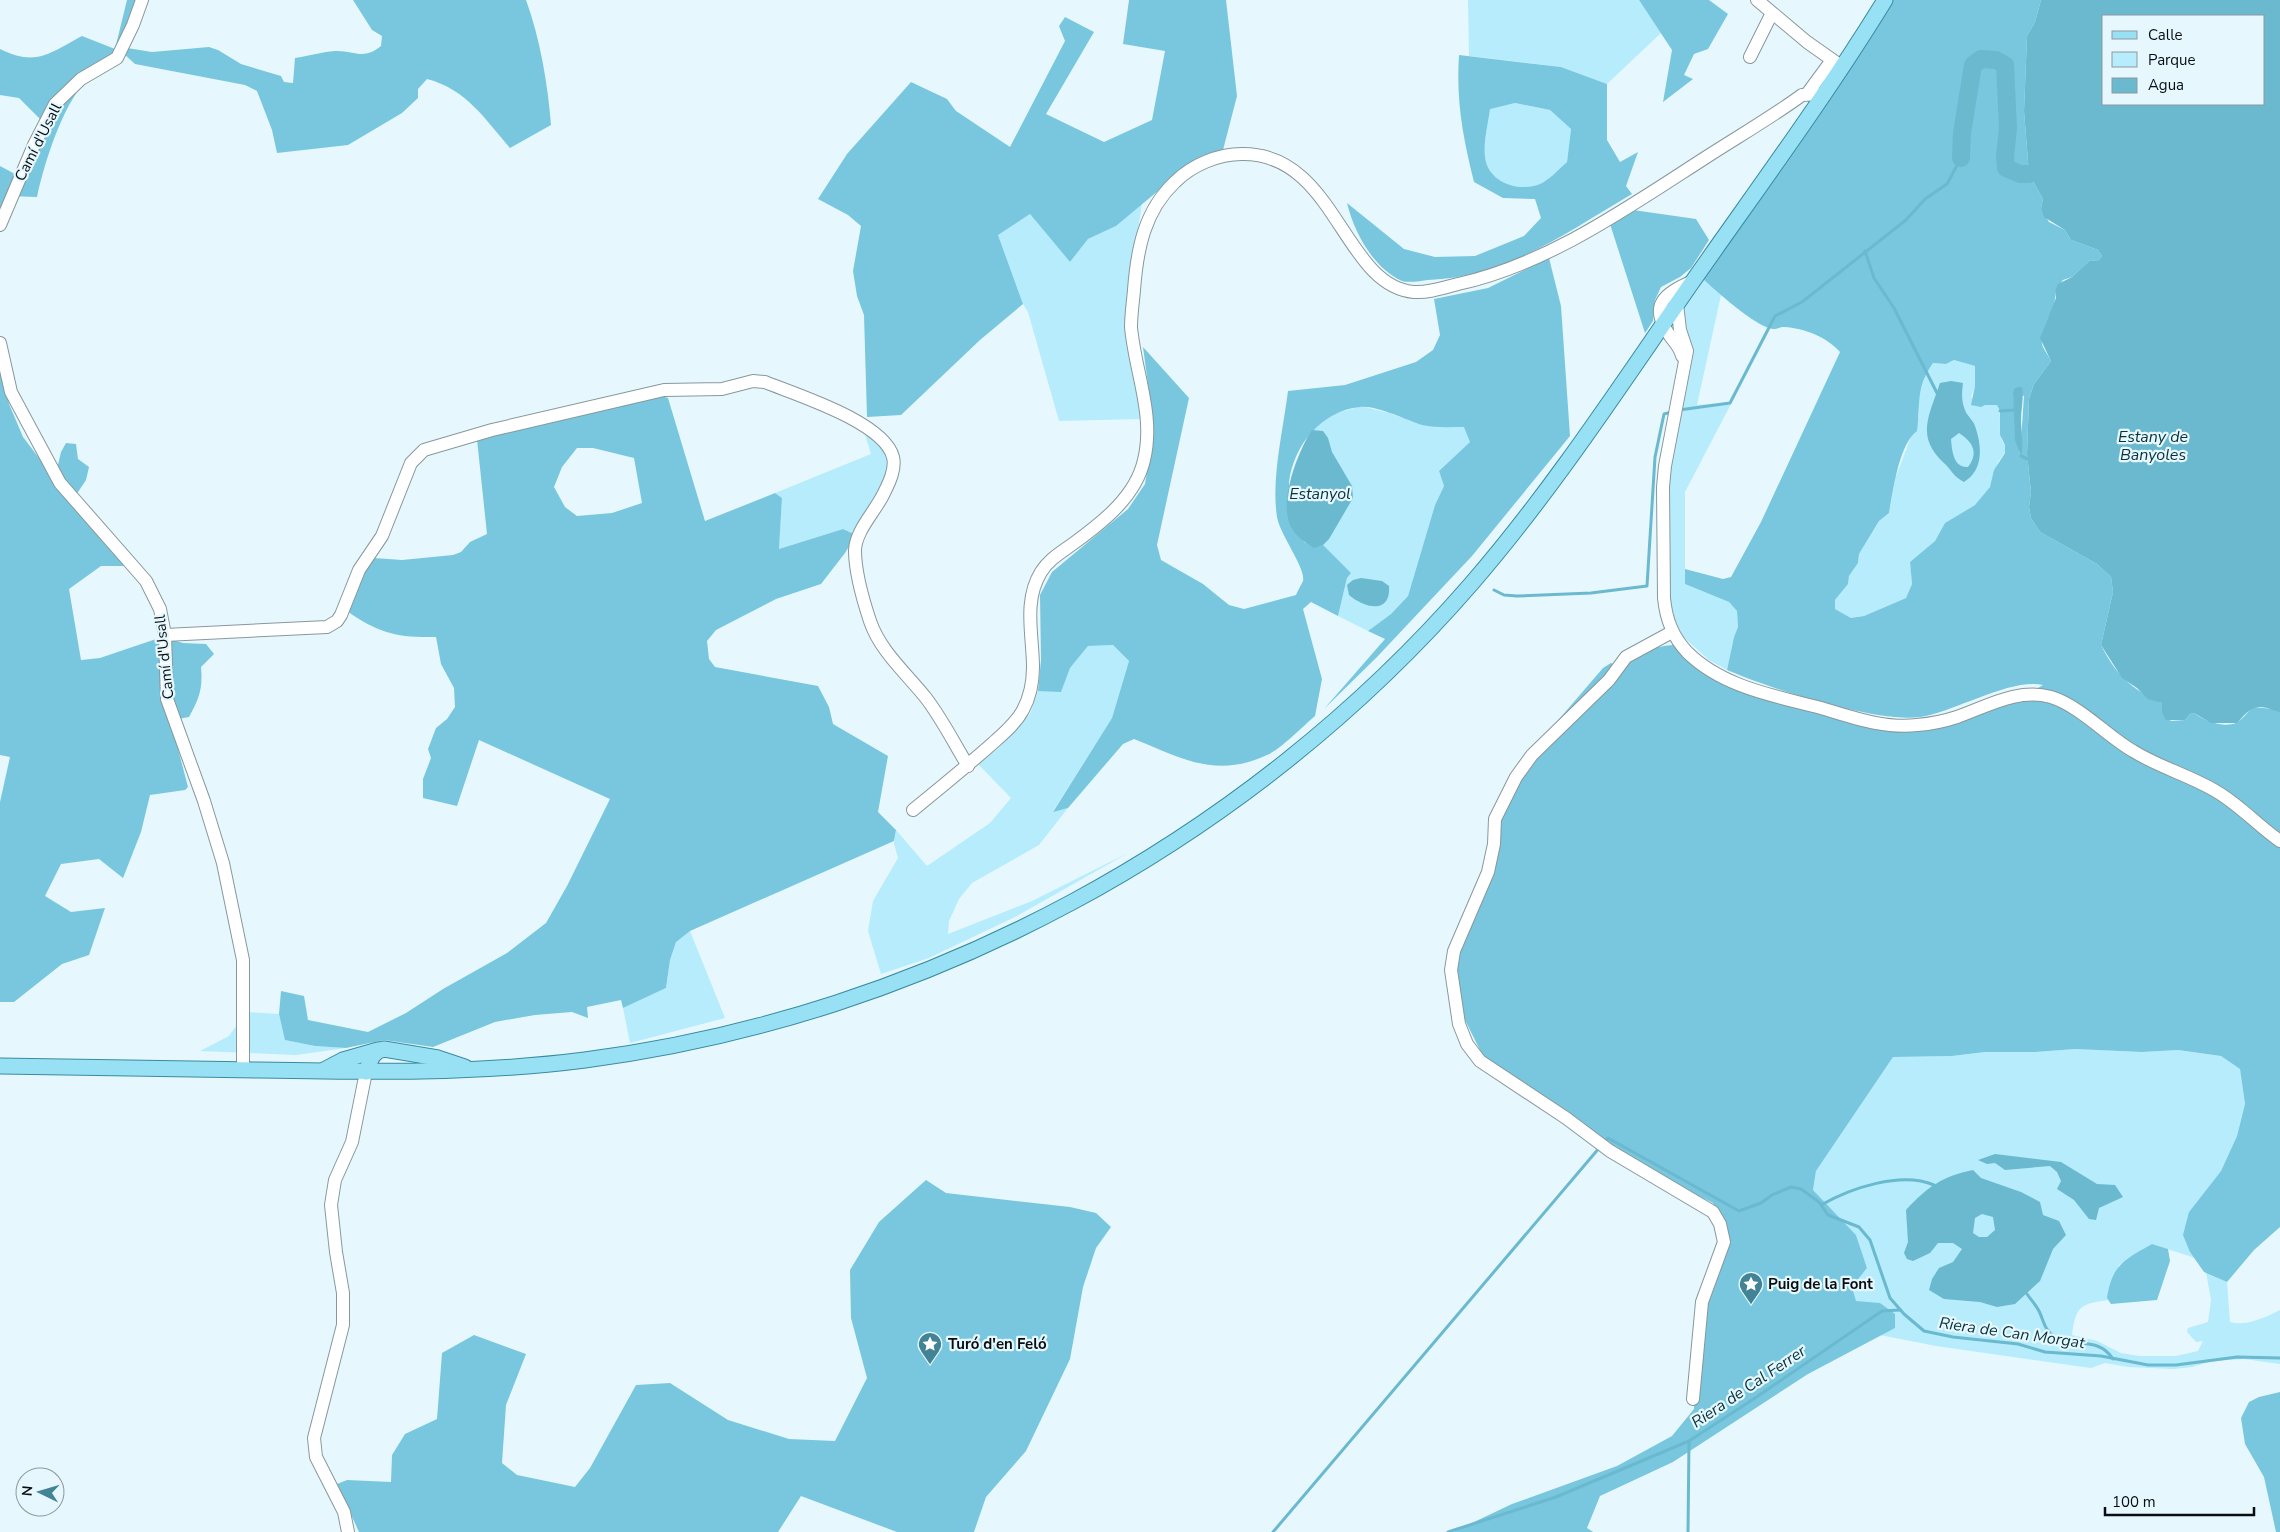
<svg xmlns="http://www.w3.org/2000/svg" width="2280" height="1532" font-family="'Nunito Sans',sans-serif">
<style>
.green{fill:#b6ecfc}
.forest{fill:#78c7de;fill-rule:evenodd}
.water{fill:#6ab9cf;fill-rule:evenodd}
.lines{fill:none;stroke-linecap:round;stroke-linejoin:round}
.stream{stroke:#6ab9cf;stroke-width:3}
.river{stroke:#6ab9cf;stroke-width:18}
.minor-casing{stroke:#87989d;stroke-width:14}
.major-casing{stroke:#398aa0;stroke-width:17}
.minor{stroke:#fff;stroke-width:12}
.major{stroke:#98e1f4;stroke-width:15}
.labels{text-anchor:middle;stroke-width:4.5;stroke-linejoin:round;paint-order:stroke}
.street-label{font-size:15px;fill:#080e10;stroke:#e6f8fe}
.poi-label{font-size:15px;font-weight:bold;fill:#080e10;stroke:#e6f8fe;text-anchor:start}
.water-label{font-size:16px;font-style:italic;fill:#09313a;stroke:#e6f8fe}
</style>
<rect width="100%" height="100%" fill="#e6f8fe"/>
<g class="green">
<path d="M1468,0H1639L1661,33L1607,84L1561,67L1469,56Z"/>
<path d="M1515,103L1550,110L1571,129L1567,162C1559,169 1549,180 1540,184C1521,192 1492,184 1486,162C1482,146 1488,125 1490,108Z"/>
<path d="M1142,203L1127,306L1141,419L1059,421L1028,312L1023,304L998,235L1030,214L1070,262L1088,239L1116,226Z"/>
<path d="M1703,279L1721,295L1697,405L1732,402L1685,492V584L1729,602L1737,611L1738,627L1734,637L1727,670L1709,660L1680,634L1672,616L1669,597L1668,490L1684,328L1683,309Z"/>
<path d="M1954,360L1975,366V386L1971,397L1985,405H1997C2004,418 1995,434 2005,445V452L1998,462L1990,487L1984,496L1975,505L1945,523L1935,541L1910,562L1912,584L1906,598L1864,616L1851,618L1835,609V600L1848,584L1849,576L1858,563L1859,554L1879,521L1889,513L1895,479L1919,416V394L1926,374L1933,363L1946,364Z"/>
<path d="M1361,406L1389,413L1424,425L1465,427L1470,442L1439,471L1444,486L1435,505L1408,596L1391,614L1368,631L1338,616L1347,578L1351,573L1288,515L1312,430L1328,416Z"/>
<path d="M864,431C874,438 883,445 887,457C893,477 865,517 856,535L843,529L779,549L782,498L775,493L871,454Z"/>
<path d="M1113,645L1129,661L1112,718L1053,811L1068,808L1039,845L972,883L959,899L949,921L948,934L1032,901L1128,853L1015,917L929,958L881,974L868,931L873,901L898,858L894,844L896,830L927,866L990,823L1011,798L978,764L999,748L1030,714L1038,691H1061L1070,668L1088,646Z"/>
<path d="M690,931L725,1018L630,1043L623,1008L666,988L670,960L676,941Z"/>
<path d="M246,1012L279,1014L286,1040L315,1046L346,1048L296,1055L200,1051L229,1036Z"/>
<path d="M2075,1049L2142,1052L2178,1050L2221,1056L2240,1069L2245,1104L2237,1136L2221,1171L2189,1212L2190,1252L2195,1258L2152,1244L2119,1265L2107,1298L2108,1300C2080,1304 2076,1306 2072,1335L2097,1341L2121,1353L2139,1356H2176L2198,1351L2203,1341L2196,1342L2187,1332L2188,1328L2208,1322L2211,1300L2206,1272L2227,1282L2230,1322C2246,1327 2266,1317 2280,1310V1364L2244,1359L2213,1361L2192,1367L2174,1369L2128,1367L2105,1363L2091,1368L1936,1346L1880,1335L1895,1328L1880,1303L1856,1302L1852,1287L1867,1268L1856,1235L1813,1190L1816,1171L1893,1057L1952,1056L1985,1052H2035Z"/>
</g>
<g class="forest">
<path d="M127,0H144L127,48L152,52L209,47L218,50L241,64L281,76L284,82L293,83L295,58C308,56 321,52 335,51C354,50 363,61 381,46L382,36L372,30L353,0H526C540,38 548,85 551,125L510,148C485,119 466,89 427,79L418,89V98L402,113L348,145L277,153L272,130L257,91L245,85L135,64L122,52C110,62 96,70 86,81C62,106 44,164 37,197L8,196L0,217V166L15,174L40,119L19,98L0,95V49C36,67 50,53 82,36L115,49Z"/>
<path d="M1129,0H1226L1237,96L1223,150L1183,170L1116,226L1088,239L1070,262L1030,214L998,235L1023,304L980,340L901,415L867,417L864,315L857,296L853,271L861,226L848,215L818,199L847,154L911,82L947,99L956,111L1010,147L1065,41L1059,26L1065,17L1094,32L1046,114L1104,142L1152,120L1165,51L1123,44Z"/>
<path d="M1639,0H1709L1728,14L1708,49L1694,54L1684,75L1693,79L1663,102L1672,50Z"/>
<path d="M1893,0H2041L2035,22L2027,36L2024,111L2029,174L2043,199L2041,208L2049,222L2065,230L2071,240L2098,250L2102,256L2101,260L2089,261L2072,277L2063,280L2055,291C2058,309 2040,325 2042,344C2043,349 2049,356 2051,361L2034,384L2029,399L2027,454L2031,492L2029,507L2031,518L2040,532L2097,564L2111,577L2113,592L2101,645C2116,675 2131,689 2162,703V713L2171,721L2185,720L2190,714L2194,713C2205,721 2223,728 2236,723C2242,720 2248,711 2254,707L2272,709L2280,713V1227L2254,1250L2227,1282L2204,1272L2190,1252L2183,1235L2189,1212L2221,1171L2237,1136L2245,1104L2240,1069L2221,1056L2178,1050L2142,1052L2075,1049L2035,1052H1985L1952,1056L1893,1057L1816,1171L1813,1190L1856,1235L1867,1268L1852,1287L1856,1301L1880,1303L1895,1314V1328L1808,1374L1673,1462L1600,1496L1587,1528L1593,1532H1453L1512,1504L1617,1466L1672,1436L1694,1409V1382L1708,1287L1723,1232L1713,1203L1651,1172L1484,1058L1461,1012L1456,957L1490,854L1500,809L1548,732L1603,668L1611,663L1622,668C1637,655 1652,646 1673,645L1697,668L1892,730L2023,697L2043,685C2012,678 1959,709 1926,716C1883,726 1769,688 1727,670L1734,637L1738,627L1737,611L1729,602L1685,584V569L1723,579L1731,577L1761,522L1840,352C1827,337 1804,328 1784,327C1781,327 1776,329 1773,329C1756,327 1716,291 1703,279ZM1954,360L1975,366V386L1971,405L1981,407L1985,405H1997L2000,411V435L2005,445V453L1994,470L1990,487L1975,505L1945,523L1935,541L1910,562L1912,584L1906,598L1864,616L1851,618L1835,609V600L1848,584L1849,576L1858,563L1859,554L1879,521L1889,513C1893,491 1899,444 1917,431C1921,402 1915,389 1933,363L1946,364ZM2013,394L2024,396L2020,455Z"/>
<path d="M1459,55L1561,67L1607,84V140L1620,162L1638,152L1626,186L1632,194C1565,233 1508,277 1428,280C1421,281 1409,283 1402,281C1373,268 1354,232 1347,203L1404,249L1435,257L1475,256L1524,236L1541,218L1535,199L1503,198L1474,182C1463,137 1456,102 1459,55ZM1515,103L1550,110L1571,129L1567,162C1559,169 1549,180 1540,184C1521,192 1492,184 1486,162C1482,146 1488,125 1490,109Z"/>
<path d="M1633,210L1696,219L1709,240L1691,268L1680,277L1661,287L1655,300L1653,321L1645,333L1610,224Z"/>
<path d="M1549,258L1561,306L1570,436L1472,556L1377,657L1324,709L1385,639L1368,631L1391,614L1408,596L1435,505L1444,486L1439,471L1470,442L1464,427C1451,427 1435,428 1422,425C1406,420 1376,405 1360,407C1321,411 1294,445 1289,482C1288,493 1300,529 1304,542L1313,547L1323,545L1351,573L1347,578L1338,616L1311,602L1303,609L1322,679L1315,716C1302,727 1281,749 1267,755C1216,779 1181,758 1134,739L1123,744L1068,808L1053,812L1112,718L1129,661L1113,645L1088,646L1070,668L1061,692L1038,691L1041,660L1040,595L1052,572L1128,509L1145,484L1154,428L1143,347L1189,398L1157,545L1161,560L1203,584L1229,605L1244,609L1296,595C1298,590 1301,585 1303,581C1306,568 1280,535 1277,517C1271,479 1283,431 1288,391L1345,385L1416,362L1433,350L1440,335L1434,299L1488,288Z"/>
<path d="M0,367L9,404L23,437L48,470L57,469L61,452L66,443L76,444L78,459L89,467L86,480L72,501L128,566H101L69,589L81,660L100,658L162,637L183,643L206,644L214,654L201,667C203,689 199,699 189,717L178,719L172,726L188,787L185,790L150,795L141,832L123,878L99,859L61,864L45,896L71,912L105,908L89,955L62,964L14,1002H0V802L10,757L0,755Z"/>
<path d="M650,392L668,398L705,521L775,493L782,498L779,549L843,529L856,535L845,553L821,584L776,599L716,630L707,641L709,659L715,667L818,686L829,707L833,724L888,756L878,812L896,830L894,841L690,931L676,942L670,960L666,988L623,1008L621,1000L587,1007L588,1018L572,1012L535,1015L495,1022L433,1047L384,1040L346,1048L315,1046L285,1040L279,1014L281,991L304,996L308,1020L368,1032L406,1013L443,989L507,953L546,923L567,886L610,799L479,740L457,806L423,798V779L431,758L428,749L436,728L447,719L455,707L454,688L441,664L436,637C398,638 378,633 347,611L363,573L374,558L402,560L453,555L461,552L470,542L487,534L476,430ZM577,448H593L634,458L642,503L612,513L577,516L565,507L554,487L562,467Z"/>
<path d="M926,1180L946,1193L1070,1207L1096,1213L1111,1227L1096,1248L1083,1287L1070,1359L1026,1451L986,1497L974,1532H897L801,1496L778,1532H359L337,1484L347,1480L391,1482L392,1455L405,1434L437,1419L442,1353L474,1335L526,1354L506,1405L502,1463L517,1475L575,1487L590,1468L636,1385L670,1383L728,1420L789,1439L835,1441L867,1378L851,1318L850,1270L879,1222Z"/>
<path d="M2152,1244L2168,1249L2170,1261L2157,1300L2111,1304L2107,1298C2112,1265 2124,1260 2152,1244Z"/>
<path d="M2280,1392V1532H2276L2264,1477L2245,1444L2241,1418L2249,1402L2259,1397Z"/>
</g>
<g class="water">
<path d="M2041,0H2280V713C2257,703 2253,705 2237,723H2211L2194,713L2190,714L2185,720H2166L2162,713V703L2148,699L2137,688L2122,678L2101,645L2113,592L2111,577L2097,564L2040,532L2031,518L2029,507L2031,492L2027,454L2029,399L2034,384L2051,361L2040,338L2056,298L2055,291L2058,284L2072,277L2089,261L2100,260L2102,256L2098,250L2071,240L2065,230L2044,217L2041,208L2043,199L2029,174L2024,111L2027,36L2035,22ZM2264,16V104H2104V16Z"/>
<path d="M1951,381L1963,383C1962,391 1961,401 1965,410C1967,416 1973,420 1975,426C1982,446 1984,470 1964,482C1954,477 1952,471 1945,464C1915,437 1929,416 1940,383ZM1959,433C1973,442 1979,453 1968,467C1953,468 1952,450 1951,439Z"/>
<path d="M2018,387H2022C2024,399 2021,408 2021,420C2021,432 2024,444 2021,456L2015,440L2013,394L2014,389Z"/>
<path d="M1312,430L1323,431L1328,438L1332,452L1352,486L1353,498L1329,539L1323,545L1314,548C1305,543 1296,536 1291,527C1278,502 1298,451 1312,430Z"/>
<path d="M1361,578L1382,581L1389,586C1391,615 1364,608 1349,595L1347,585L1353,580Z"/>
<path d="M1995,1154L2061,1162L2097,1184L2115,1185L2123,1197L2099,1208L2096,1220L2089,1219L2074,1200L2057,1189L2061,1181L2057,1172L2050,1166L2005,1170L1995,1163L1987,1164L1978,1160Z"/>
<path d="M1973,1170L1981,1178L2021,1192L2040,1202L2043,1215L2059,1221L2066,1235L2053,1249L2040,1281L2015,1304L1997,1307L1980,1302L1944,1299L1929,1290L1932,1279L1939,1268L1953,1262L1962,1249L1953,1243H1938L1930,1253L1913,1261L1907,1259L1904,1253L1908,1242L1906,1210C1927,1187 1943,1176 1973,1170ZM1982,1214L1993,1217L1995,1230L1987,1237H1979L1973,1233L1975,1218Z"/>
</g>
<g class="lines">
<g class="stream">
<path d="M1865,251L1874,278L1894,308L1937,393"/>
<path d="M1679,410L1730,403L1775,316L1802,302L1906,220L1925,199L1947,184L1961,158"/>
<path d="M2000,411L2015,410"/>
<path d="M2021,456L2028,459"/>
<path d="M1494,590L1504,595L1517,596L1591,593L1647,586L1655,457L1664,414L1672,412"/>
<path d="M1604,1142L1608,1138L1739,1211L1761,1203L1772,1195L1791,1187L1801,1189L1819,1202L1828,1215L1859,1227L1870,1240L1890,1298L1904,1314L1924,1331L1953,1337L2018,1344L2045,1352L2101,1356L2148,1365H2176L2237,1357L2280,1358"/>
<path d="M1821,1205C1851,1188 1901,1171 1934,1185"/>
<path d="M2027,1294C2031,1300 2036,1305 2039,1311C2044,1321 2044,1330 2055,1337C2074,1349 2097,1335 2113,1359"/>
<path d="M1273,1532L1600,1147"/>
<path d="M1448,1532L1556,1497L1689,1441"/>
<path d="M1688,1532L1689,1441L1752,1400L1882,1311L1900,1310"/>
</g>
<path class="river" d="M1961,158L1962,133L1973,65L1981,59L1996,60L2005,65L2008,128L2005,157L2006,168L2020,174H2029"/>
<g class="minor-casing">
<g id="minor">
<path d="M1757,0L1807,42L1841,66"/>
<path d="M1750,57L1772,13"/>
<path d="M1807,94L1832,60"/>
<path d="M0,225L34,145L55,104L81,79L117,58L133,25L142,0"/>
<path d="M1677,304L1680,330L1687,351L1665,466L1663,487L1664,598C1666,619 1672,636 1687,652C1722,687 1775,696 1821,708C1852,717 1884,729 1917,725C1930,724 1945,721 1957,717C1988,706 2018,688 2051,697C2080,706 2107,736 2133,751C2159,767 2188,775 2214,790C2239,804 2257,825 2280,841"/>
<path d="M0,343L11,392L60,483L146,581L160,609L165,635L167,699L204,801L223,863L243,960V1070"/>
<path d="M1682,356C1680,347 1675,343 1670,336C1648,305 1664,294 1693,281"/>
<path d="M1672,632L1626,657L1609,680L1532,755L1516,777L1495,819L1494,844L1488,872L1454,951L1451,970L1459,1024L1467,1044L1480,1061L1566,1118L1610,1151L1713,1212L1720,1224L1724,1242L1702,1302L1693,1399"/>
<path d="M165,635L327,627L337,621L341,615L359,570L382,536L411,463L424,450L492,430L664,390L722,389L753,381L765,382C797,395 884,422 893,457C896,469 889,483 884,493C875,512 856,530 855,550C855,573 863,600 870,621C880,651 907,674 926,698C942,719 954,743 968,766"/>
<path d="M913,810C940,788 967,766 993,743C1004,733 1016,723 1023,710C1030,697 1033,682 1033,667C1033,636 1023,601 1041,572C1049,559 1062,552 1074,543C1103,522 1136,496 1144,460C1155,415 1135,372 1131,327C1131,315 1133,302 1134,290C1137,250 1144,211 1175,182C1192,165 1218,154 1242,154C1336,153 1343,286 1414,292C1428,293 1443,288 1458,284C1549,264 1630,206 1708,156C1739,136 1772,117 1802,95L1822,94"/>
<path d="M348,1532L344,1512L316,1457L314,1438L343,1325V1293L336,1252L331,1205L335,1180L352,1142L366,1072"/>
</g>
</g>
<g class="major-casing">
<g id="major">
<path d="M0,1066C86,1067 172,1069 258,1070C367,1072 476,1074 585,1060C925,1016 1248,842 1472,583C1554,488 1622,383 1693,281C1758,188 1826,96 1885,0"/>
<path d="M324,1070L343,1060L378,1050"/>
<path d="M366,1072C370,1062 372,1051 384,1049L438,1058L465,1067"/>
</g>
</g>
<use href="#minor" class="minor"/>
<use href="#major" class="major"/>
</g>
<defs>
<g id="sight-pin" transform="scale(1.25)"><path d="M0 17L-7.5 6A9.5 9.5 0 1 1 7.5 6Z" fill="#428396" stroke="#e6f8fe"/><path d="M0-6L1.8-2.2L6-1.7L2.9 1.2L3.7 5.4L0 3.3L-3.7 5.4L-2.9 1.2L-6-1.7L-1.8-2.2Z" fill="#fff"/></g>
</defs>
<g fill-rule="evenodd">
<use href="#sight-pin" x="1751" y="1284"/>
<use href="#sight-pin" x="930" y="1344"/>
</g>
<g class="labels">
<g class="street-label">
<text transform="translate(38 142) rotate(-63)" y="5">Camí d'Usall</text>
<text transform="translate(164 657) rotate(-96)" y="5">Camí d'Usall</text>
</g>
<g class="poi-label">
<text x="1768" y="1289">Puig de la Font</text>
<text x="948" y="1349">Turó d'en Feló</text>
</g>
<g class="water-label">
<text x="2153" y="442">Estany de<tspan x="2153" dy="18">Banyoles</tspan></text>
<text x="1320" y="499">Estanyol</text>
<text transform="translate(2012 1332) rotate(8)" y="6">Riera de Can Morgat</text>
<text transform="translate(1748 1386) rotate(-34)" y="6">Riera de Cal Ferrer</text>
</g>
</g>
<rect x="2102" y="15" width="162" height="90" fill="#e6f8fe" stroke="#8d9a9f"/>
<rect x="2112" y="31" width="25" height="8" fill="#98e1f4" stroke="#8d9a9f"/>
<text x="2148" y="40" font-size="15" fill="#080e10">Calle</text>
<rect x="2112" y="52" width="25" height="15" fill="#b6ecfc" stroke="#8d9a9f"/>
<text x="2148" y="65" font-size="15" fill="#080e10">Parque</text>
<rect x="2112" y="78" width="25" height="15" fill="#6ab9cf" stroke="#8d9a9f"/>
<text x="2148" y="90" font-size="15" fill="#080e10">Agua</text>
<g transform="translate(40 1492) rotate(275)"><circle r="24" fill="#e6f8fe" stroke="#8d9a9f"/>
<path d="M0-4L9 19L0 12L-9 19Z" fill="#428396"/>
<text y="-8" font-size="14" font-weight="bold" text-anchor="middle" fill="#080e10">N</text>
</g>
<path d="M2105 1507v8h149v-8" fill="none" stroke="#080e10" stroke-width="2.5"/>
<text x="2112" y="1507" font-size="15" fill="#080e10" stroke="#e6f8fe" stroke-width="4" paint-order="stroke">100 m</text>
</svg>
